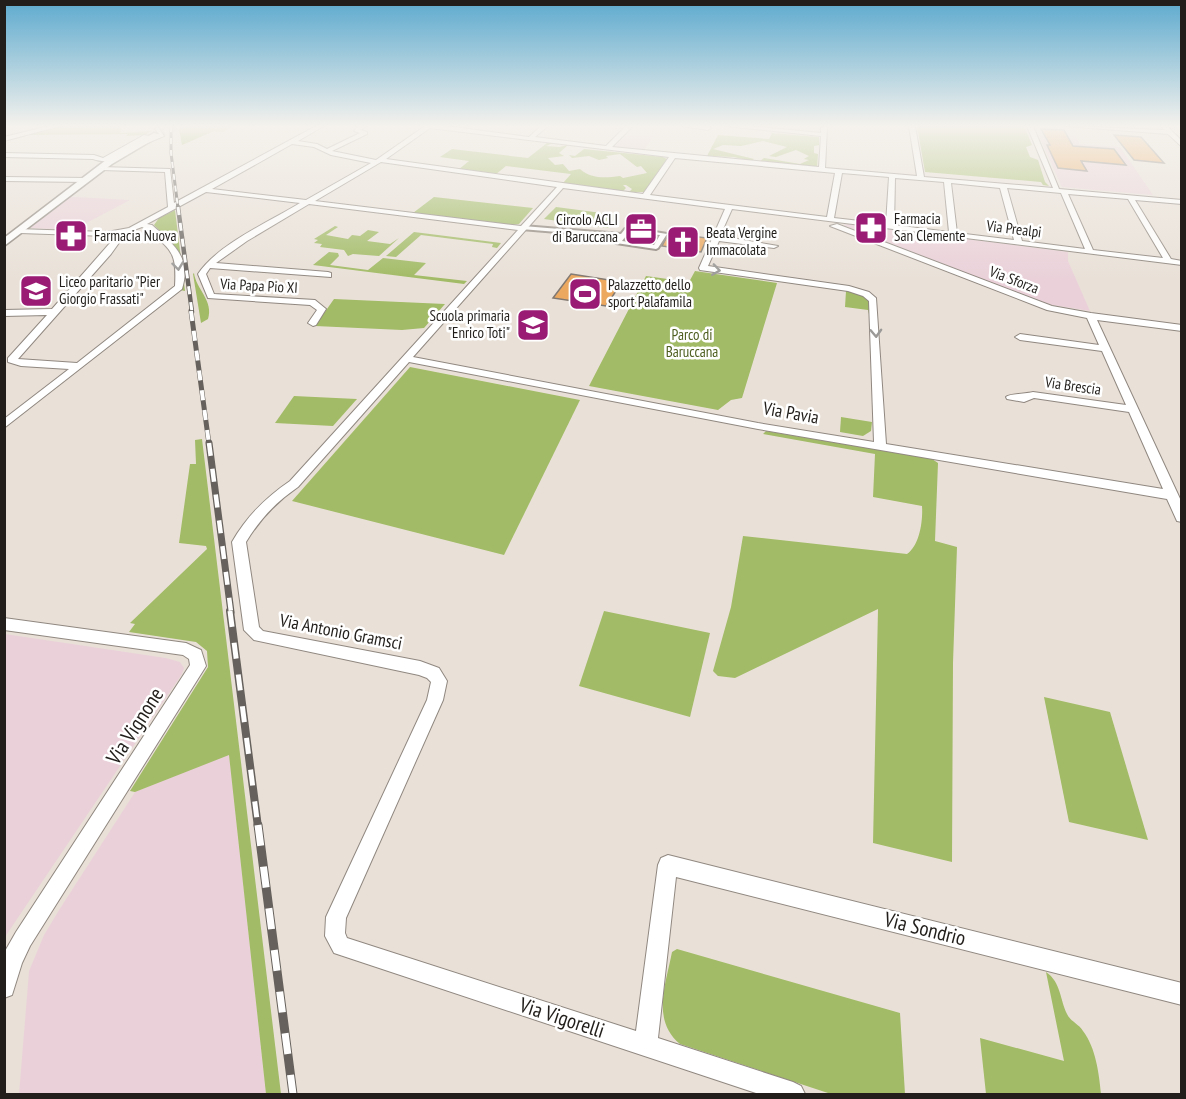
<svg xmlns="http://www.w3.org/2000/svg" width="1186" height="1099" font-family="'PT Sans Narrow',sans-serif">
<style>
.industrial{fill:#ead1d9}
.green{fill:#a2bb66}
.building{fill:#eca85f;stroke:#807871;stroke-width:1.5}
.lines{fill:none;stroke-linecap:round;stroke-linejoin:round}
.tertiary-tunnel{stroke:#c1bab2;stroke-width:8;stroke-dasharray:8 4.5;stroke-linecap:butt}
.pedestrian-casing{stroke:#908880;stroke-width:4}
.minor-casing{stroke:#908880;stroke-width:2}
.tertiary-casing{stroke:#908880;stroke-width:3}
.pedestrian{fill:#fff;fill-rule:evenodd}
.minor{fill:#fff;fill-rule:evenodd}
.tertiary{fill:#fff;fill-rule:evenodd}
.rail-far5-casing{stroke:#66615c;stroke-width:3}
.rail-far4-casing{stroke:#66615c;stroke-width:4.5}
.rail-far3-casing{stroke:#66615c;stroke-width:5}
.rail-far2-casing{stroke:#66615c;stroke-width:7}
.rail-far1-casing{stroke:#66615c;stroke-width:8}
.rail-casing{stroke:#66615c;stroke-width:9}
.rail-far5{stroke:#fff;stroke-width:2;stroke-dasharray:6;stroke-linecap:butt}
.rail-far4{stroke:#fff;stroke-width:3;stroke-dasharray:8;stroke-linecap:butt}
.rail-far3{stroke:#fff;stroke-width:4;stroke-dasharray:10;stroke-linecap:butt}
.rail-far2{stroke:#fff;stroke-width:4.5;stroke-dasharray:13;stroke-linecap:butt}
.rail-far1{stroke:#fff;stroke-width:5;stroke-dasharray:16;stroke-linecap:butt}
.rail{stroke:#fff;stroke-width:7;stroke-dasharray:21;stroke-linecap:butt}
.oneway{stroke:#9b9a98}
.labels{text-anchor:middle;stroke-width:5;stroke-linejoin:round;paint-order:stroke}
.far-poi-label{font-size:15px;fill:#211e1b;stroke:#fff;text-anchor:start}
.far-street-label{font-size:15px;fill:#211e1b;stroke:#fff}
.far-park-label{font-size:15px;fill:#4e5f20;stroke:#fff}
.street-label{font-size:18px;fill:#211e1b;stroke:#fff}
.near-street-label{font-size:21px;fill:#211e1b;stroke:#fff}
</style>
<rect width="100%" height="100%" fill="#e9e1d8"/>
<g class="industrial">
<path d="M1042,126L1071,128L1080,144L1120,147L1153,195L1062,187L1035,128Z"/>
<path d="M631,130L656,133L643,151L614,147Z"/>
<path d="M70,197H76L130,200L73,230L30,228Z"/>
<path d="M849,224L1068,252V261L1090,311L1046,304L843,225Z"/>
<path d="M5,634L166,658L180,662L184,668L182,674L5,937Z"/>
<path d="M229,754L266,1094H19L29,971L44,935L59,910L135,792Z"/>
</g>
<g class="green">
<path d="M60,126H121L120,133H123L151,131L145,135L126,136L128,134L24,135Z"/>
<path d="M186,126H234L222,132L214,131L182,145L179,129Z"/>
<path d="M917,126H1024L1032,145L1026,147L1030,157L1038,160L1045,182L1049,186L1043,185L1041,182L925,172Z"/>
<path d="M772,133L819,137V145L814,146V153L818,154L817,167L759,162L764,158L800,164L809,160L804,159L809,156L796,150L776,157L769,156L787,147L763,141L741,146L723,145L713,149L754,159L751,161L734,157L707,156L718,135L769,139Z"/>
<path d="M547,143H553L546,146L559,147L568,145L559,153L564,156L548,158L555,165L563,164L569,171L580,169C591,179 605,178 620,176L623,178L647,173L641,166L637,167L620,154L606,156L608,158L599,160L589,156L572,158L569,155L575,156L584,149L663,157L667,159L644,192H629L632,189L626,185H623L626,188L623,191L563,183L571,174L506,166L495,175L458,170L469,161L440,157L452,149L528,158Z"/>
<path d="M434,197L533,208L519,224L513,225L413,213Z"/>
<path d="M556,207L617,215L608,228L544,219Z"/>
<path d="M175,210L185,291L180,290L183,282L178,250L154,225L159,218Z"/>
<path d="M335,226L338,227L326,235L348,239L352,235L360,236L368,230L379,232L367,241L390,244L399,238L379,256L353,254L348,256L344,250L320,247L322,244L314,243L318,240L314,239Z"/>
<path d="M414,232L422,233L501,243L497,248L492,247L493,244L421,235L396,257L386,256Z"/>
<path d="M329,252L338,253L339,256L330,265L368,270L383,258L426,263L414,275L467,281L464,284L313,265Z"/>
<path d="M695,271L777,283L742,398L731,400L718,410L589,386L646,276L689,282Z"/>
<path d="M194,273C196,289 214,301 208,319L201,323L193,274Z"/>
<path d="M811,286C821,286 866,291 870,303C872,308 871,316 871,322L868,310L845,307L846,291Z"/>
<path d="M334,299L445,304L424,328L402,330L315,326Z"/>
<path d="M410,367L580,400L504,555L292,501Z"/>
<path d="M294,396L357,399L333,426L275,423Z"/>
<path d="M841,417L872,422L871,431L863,436L840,432Z"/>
<path d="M766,431L932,459L938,463L935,541L957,547L953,663L952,862L873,843L878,609L735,678L718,676L713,671L731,607L743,536L907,554C920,545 923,520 922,506L873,497L875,454L763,434Z"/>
<path d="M202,439L281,1094H266L229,755L135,792L130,791L208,667L207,651L196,642L129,632L135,624L130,623L207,549L206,546L179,543L190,464H196L195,440Z"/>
<path d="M604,611L710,633L690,717L579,686Z"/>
<path d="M1044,697L1110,712L1148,840L1069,822Z"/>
<path d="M677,949L900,1013L905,1094H831L680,1044C651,1020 666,984 672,952Z"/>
<path d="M1046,972C1061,982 1060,1000 1067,1014C1071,1022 1079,1024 1083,1031C1096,1048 1099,1074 1101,1094H986L980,1038L1064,1061Z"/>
</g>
<g class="building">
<path d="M1041,129L1064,130L1073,146L1114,149L1126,165L1081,161L1087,171L1058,168L1047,145H1050Z"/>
<path d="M1114,135L1141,137L1164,163L1134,160Z"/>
<path d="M669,233L707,238L701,252L662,246Z"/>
<path d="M571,274L622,282L606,306L553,298Z"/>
</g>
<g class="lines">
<path class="tertiary-tunnel" d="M157,135L178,126"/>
<g class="pedestrian-casing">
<path id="pedestrian" d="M523,226L621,234L625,229L630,228L667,234L658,248L656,249L616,243L618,237L521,229L520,228ZM629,232H630L660,235L654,245L622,241Z"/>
</g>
<g class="minor-casing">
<g id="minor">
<path d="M49,126H60L4,141V137Z"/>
<path d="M316,126H324L298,141L317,144L327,149L360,133L354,131L359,126H366L361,130L367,132V134L332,151L376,160L425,126H446L529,137L541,126H548L535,137L606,146L626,126H633L612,147L819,167L821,136L725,126H750L821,133V128L824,126L827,128L825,168L917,176L909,126H915L924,177L1053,188L1027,126H1033L1059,189L1182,200V204L1135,200L1171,259L1182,261V265L732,209L720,236L778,246L774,248L719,241L708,266L849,286L869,292L876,298L886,444L1163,489L1129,412L1034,398L1024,402L1007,399L1006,397C1009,394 1025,394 1033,392L1126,405L1102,351L1020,340L1015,337L1020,334L1099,345L1087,318L1047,310L830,226L837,224L1052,306L1091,313L1182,325V331L1097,320L1182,503V522L1177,521L1167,499L758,429L409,362L298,487C276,502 260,519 246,542L259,627L263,631L420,661L439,668L447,681L443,700L346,918L345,933L347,938L636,1031L658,865L661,858L668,855L1182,983V1005L676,877L658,1038L793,1082L801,1086L805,1094H759L334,953L325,936L326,917L427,700L431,682L427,678L419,675L254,640L244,630L232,542C247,516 265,498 290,481L518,230L309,204L247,241L216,263L328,272L331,273V277L210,268L206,274L214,294L315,300L326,309L316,325L313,326L308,323L317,310L310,305L208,298L198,274C218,244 269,222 300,203L206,192L147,224L152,225C173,244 192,257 182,289L4,428V419L69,369L21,366L8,362V358L47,315L4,316V310L52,309L117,235L107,236L20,233H17V229L107,232L129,228L168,207L165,172L102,170L100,167L170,169L174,203ZM430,128L669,157L643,194L386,159ZM292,144L314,147L331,155L371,163L306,200L212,189ZM675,158L835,173L827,217L650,195ZM381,162L557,187L521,226L315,201ZM842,173L889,177L886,224L834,218ZM895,178L944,182L949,232L894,225ZM951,183L1000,188L1014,240L957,233ZM563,188L725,209L699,268L700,270L848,291L863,296L869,301L874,442L758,423L413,357ZM1007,188L1061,193L1085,249L1022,241ZM1068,194L1128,199L1163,258L1093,250ZM142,227L146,229C171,250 177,251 175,286L77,363L18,359L111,254L126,233Z"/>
<path d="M681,126H708L711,128L708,130Z"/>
<path d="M1065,126L1165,130L1161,126H1167L1182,141V147L1168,134Z"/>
<path d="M158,127L164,136L138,147V145L159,134L155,129Z"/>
<path d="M144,135L149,136L115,156L118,158C111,162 101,162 93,159L4,157V153L94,155L103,158Z"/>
<path d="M4,177L87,178L90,180L87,182L4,181Z"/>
<path d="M4,618L186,643L201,650L206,666L30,946L22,963L12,995L4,998V953L16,932L190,665L189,659L183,655L4,630Z"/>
</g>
</g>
<g class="tertiary-casing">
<path id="tertiary" d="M154,133L161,135L112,164L4,246V238L106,160Z"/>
</g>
<use href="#pedestrian" class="pedestrian"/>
<use href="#minor" class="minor"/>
<use href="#tertiary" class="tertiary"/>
<g class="rail-far5-casing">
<path id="rail-far5" d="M171,126V153L178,208"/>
</g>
<g class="rail-far4-casing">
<path id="rail-far4" d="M178,207L192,312"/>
</g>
<g class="rail-far3-casing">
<path id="rail-far3" d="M191,311L209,444"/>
</g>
<g class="rail-far2-casing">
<path id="rail-far2" d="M209,443L231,612"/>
</g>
<g class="rail-far1-casing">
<path id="rail-far1" d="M230,611L258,827"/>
</g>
<g class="rail-casing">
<path id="rail" d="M258,825L293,1094"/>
</g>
<use href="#rail-far5" class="rail-far5"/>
<use href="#rail-far4" class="rail-far4"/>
<use href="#rail-far3" class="rail-far3"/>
<use href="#rail-far2" class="rail-far2"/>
<use href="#rail-far1" class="rail-far1"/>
<use href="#rail" class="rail"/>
</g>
<defs><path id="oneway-chevron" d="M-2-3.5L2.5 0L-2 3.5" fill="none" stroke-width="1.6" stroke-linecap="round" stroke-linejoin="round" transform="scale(1.5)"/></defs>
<g class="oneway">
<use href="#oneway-chevron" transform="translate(178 266) rotate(83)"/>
<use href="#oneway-chevron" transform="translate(716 270) rotate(8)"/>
<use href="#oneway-chevron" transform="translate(876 333) rotate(88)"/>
</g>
<linearGradient id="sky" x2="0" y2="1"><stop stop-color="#5daace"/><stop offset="0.45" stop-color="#f5f2ed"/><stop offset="1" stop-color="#f5f2ed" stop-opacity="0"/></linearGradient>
<rect width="1186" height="280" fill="url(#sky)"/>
<defs>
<g id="pharmacy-square" transform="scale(1.725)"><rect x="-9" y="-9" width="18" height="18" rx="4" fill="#991b73" stroke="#fff"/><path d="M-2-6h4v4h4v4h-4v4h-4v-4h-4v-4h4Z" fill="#fff"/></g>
<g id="office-square" transform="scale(1.725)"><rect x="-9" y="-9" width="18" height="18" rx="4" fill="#991b73" stroke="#fff"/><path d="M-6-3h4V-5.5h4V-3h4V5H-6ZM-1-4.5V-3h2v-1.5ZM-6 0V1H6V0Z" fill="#fff"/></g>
<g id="church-square" transform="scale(1.725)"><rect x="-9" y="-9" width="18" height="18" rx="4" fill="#991b73" stroke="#fff"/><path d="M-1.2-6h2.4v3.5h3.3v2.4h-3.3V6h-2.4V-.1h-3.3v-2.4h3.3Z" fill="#fff"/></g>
<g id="school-square" transform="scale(1.725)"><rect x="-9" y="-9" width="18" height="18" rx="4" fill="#991b73" stroke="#fff"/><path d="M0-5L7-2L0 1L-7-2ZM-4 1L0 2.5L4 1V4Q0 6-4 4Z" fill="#fff"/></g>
<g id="stadium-square" transform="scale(1.725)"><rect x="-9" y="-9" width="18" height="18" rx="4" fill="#991b73" stroke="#fff"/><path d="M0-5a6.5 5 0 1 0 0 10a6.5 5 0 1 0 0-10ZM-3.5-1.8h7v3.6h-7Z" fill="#fff"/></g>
</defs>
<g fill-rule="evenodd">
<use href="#pharmacy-square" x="871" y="228"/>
<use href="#office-square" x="641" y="229"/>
<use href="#pharmacy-square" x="71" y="236"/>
<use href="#church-square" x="683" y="242"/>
<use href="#school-square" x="36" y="291"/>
<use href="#stadium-square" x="585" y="294"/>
<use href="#school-square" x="533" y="325"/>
</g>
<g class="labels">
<g class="far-poi-label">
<text x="894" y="224">Farmacia<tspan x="894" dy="17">San Clemente</tspan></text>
<text x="618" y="225" text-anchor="end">Circolo ACLI<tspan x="618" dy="17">di Baruccana</tspan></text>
<text x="706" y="238">Beata Vergine<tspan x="706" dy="17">Immacolata</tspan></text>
<text x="94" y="241">Farmacia Nuova</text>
<text x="59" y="287">Liceo paritario "Pier<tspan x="59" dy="17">Giorgio Frassati"</tspan></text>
<text x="608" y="290">Palazzetto dello<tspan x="608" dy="17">sport Palafamila</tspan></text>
<text x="510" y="321" text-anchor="end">Scuola primaria<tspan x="510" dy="17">"Enrico Toti"</tspan></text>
</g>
<g class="far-street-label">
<text transform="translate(1014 229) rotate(7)" y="5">Via Prealpi</text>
<text transform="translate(1014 280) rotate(21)" y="5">Via Sforza</text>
<text transform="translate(259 286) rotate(3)" y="5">Via Papa Pio XI</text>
<text transform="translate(1073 386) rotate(8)" y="5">Via Brescia</text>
</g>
<g class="far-park-label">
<text x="692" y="340">Parco di<tspan x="692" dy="17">Baruccana</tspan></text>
</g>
<g class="street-label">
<text transform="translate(791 413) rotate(10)" y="6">Via Pavia</text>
<text transform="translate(341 632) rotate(11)" y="6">Via Antonio Gramsci</text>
</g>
<g class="near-street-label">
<text transform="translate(135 726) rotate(-57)" y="7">Via Vignone</text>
<text transform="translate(925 929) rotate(14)" y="7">Via Sondrio</text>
<text transform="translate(562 1018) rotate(18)" y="7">Via Vigorelli</text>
</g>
</g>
<rect width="1186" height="1099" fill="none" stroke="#211e1b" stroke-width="12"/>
</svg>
